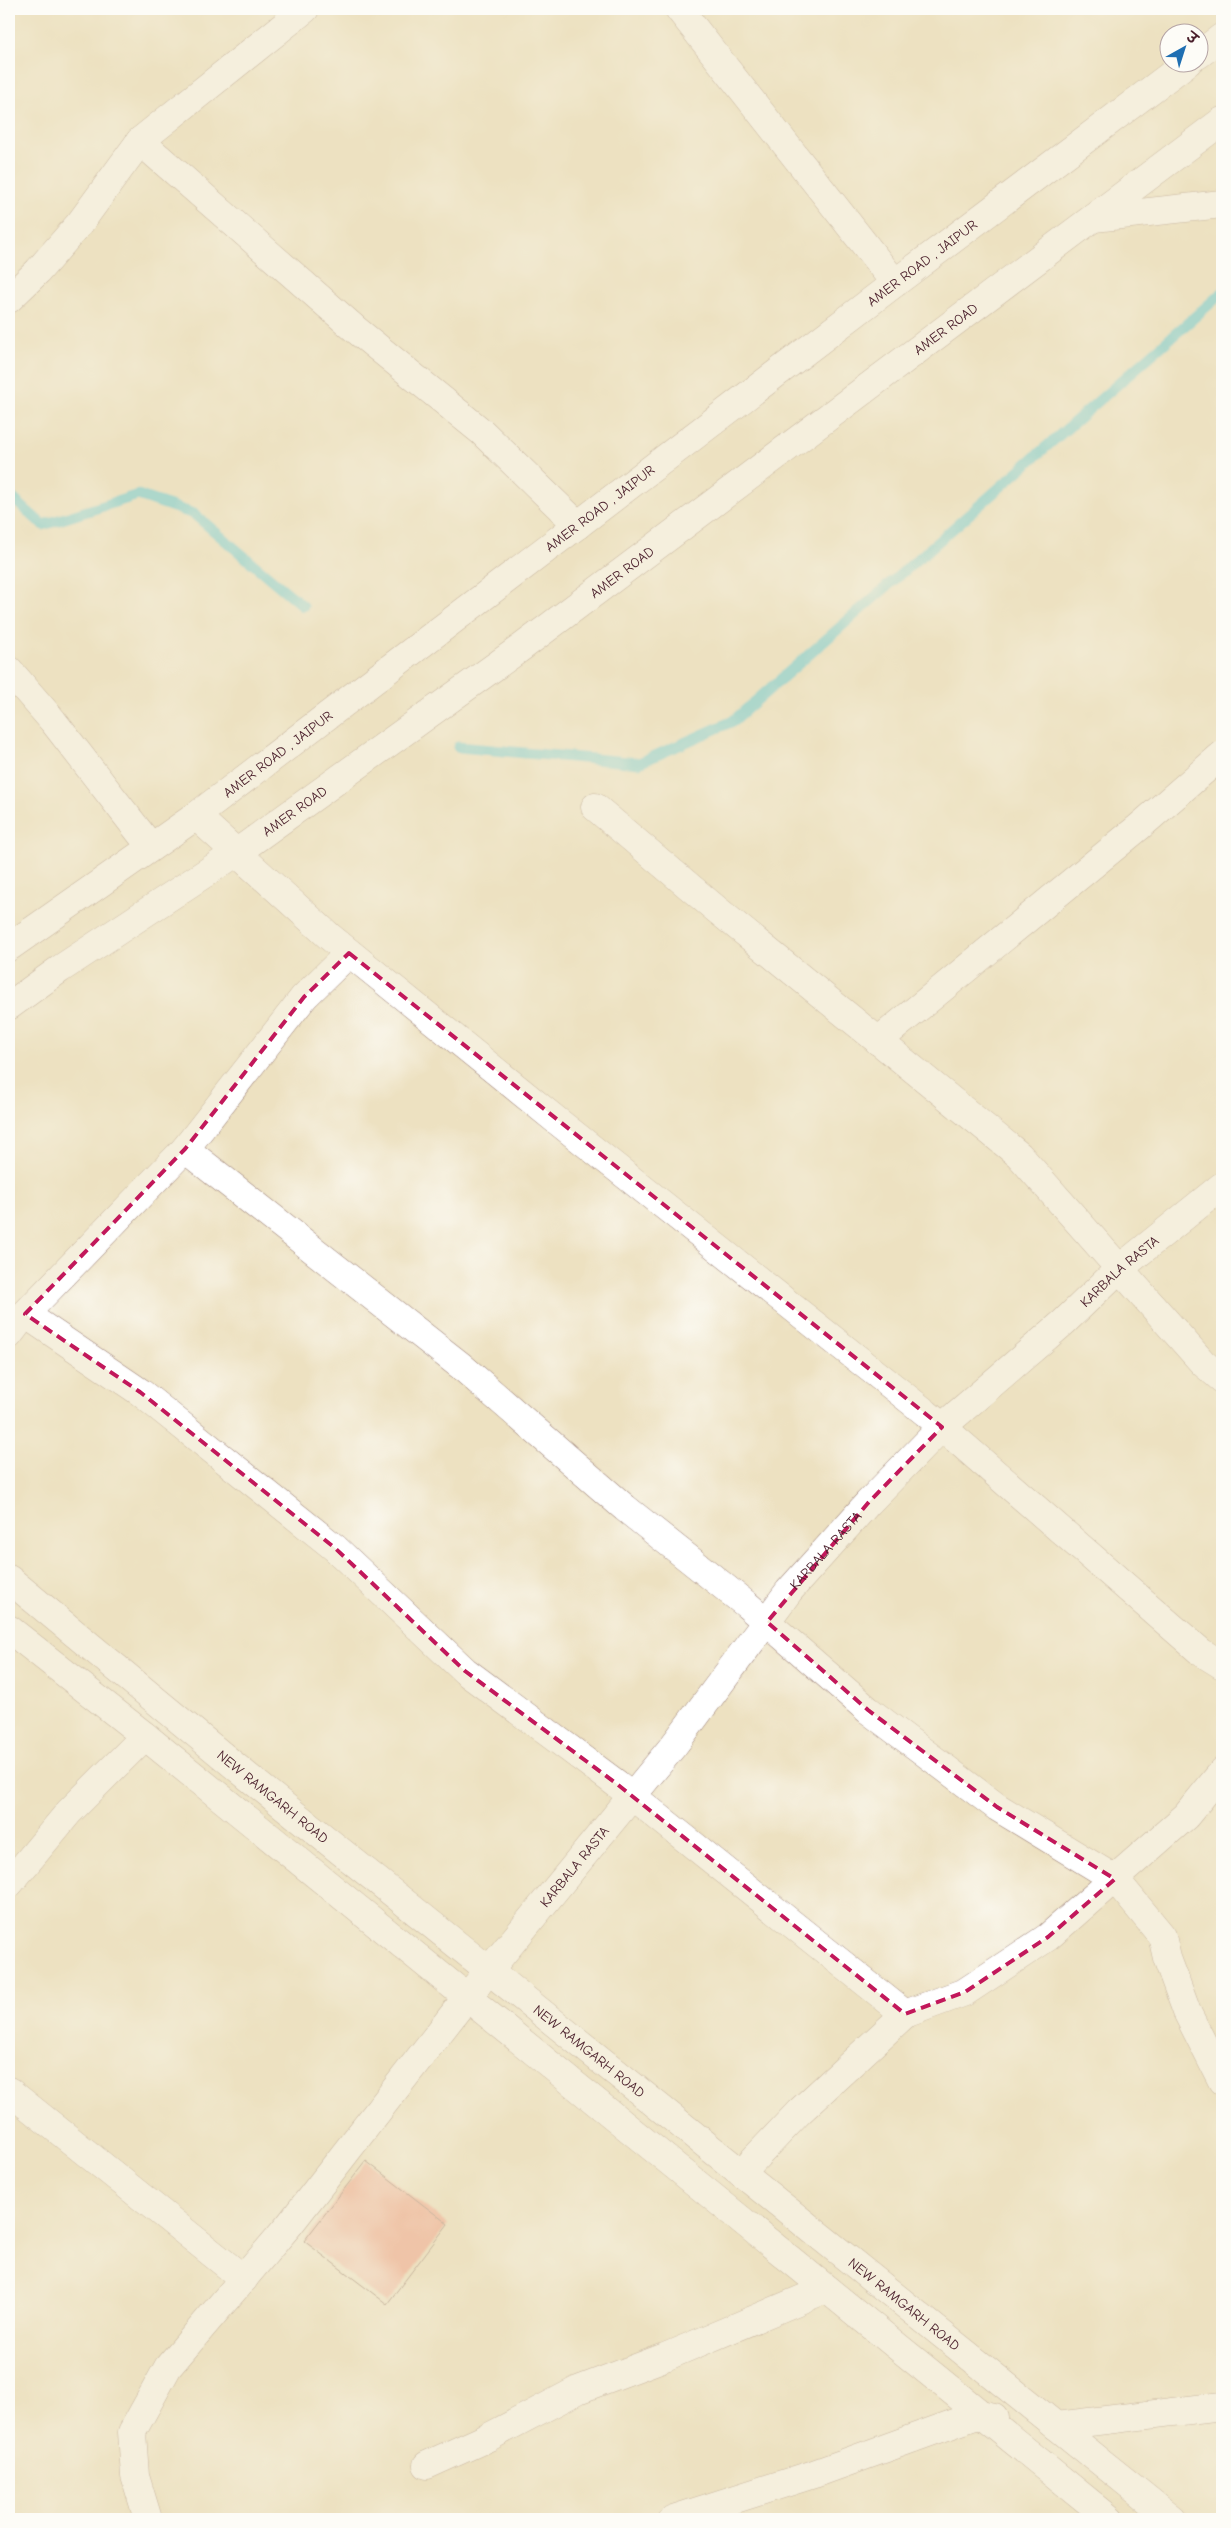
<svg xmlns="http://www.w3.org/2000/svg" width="1231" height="2528" font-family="'Comic Neue','Playpen Sans Deva',sans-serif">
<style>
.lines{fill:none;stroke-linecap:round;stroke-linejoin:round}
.stream{stroke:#5ec9d7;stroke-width:11}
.building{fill:#f2a089}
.street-casing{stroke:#9c8076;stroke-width:29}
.secondary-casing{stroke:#9c8076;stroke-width:29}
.street{stroke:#fff;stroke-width:28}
.secondary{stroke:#fff;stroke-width:28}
.marked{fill:none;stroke:#c2185b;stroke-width:4;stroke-dasharray:10 6;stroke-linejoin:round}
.labels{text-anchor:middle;stroke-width:4;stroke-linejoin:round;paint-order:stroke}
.street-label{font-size:14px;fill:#4a1f2b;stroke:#fdfcf7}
</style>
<rect width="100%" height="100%" fill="#fdfcf7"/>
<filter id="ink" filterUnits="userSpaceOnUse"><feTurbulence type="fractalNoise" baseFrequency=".02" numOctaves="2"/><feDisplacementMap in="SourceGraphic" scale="10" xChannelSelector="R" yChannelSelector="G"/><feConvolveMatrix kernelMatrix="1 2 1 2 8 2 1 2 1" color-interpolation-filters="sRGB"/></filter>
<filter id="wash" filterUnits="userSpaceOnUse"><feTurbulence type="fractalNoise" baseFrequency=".0096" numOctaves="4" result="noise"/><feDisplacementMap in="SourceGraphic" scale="20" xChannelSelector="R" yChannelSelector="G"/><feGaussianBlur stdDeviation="1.12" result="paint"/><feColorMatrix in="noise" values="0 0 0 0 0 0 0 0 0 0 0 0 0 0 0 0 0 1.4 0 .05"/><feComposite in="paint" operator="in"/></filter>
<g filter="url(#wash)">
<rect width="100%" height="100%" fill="#ede1c1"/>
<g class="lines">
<g class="stream">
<path d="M9,495L43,525L138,495L194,514L303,606"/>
<path d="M458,747L639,763L733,721L1222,293"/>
</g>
</g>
<g id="blocks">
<path class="building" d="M366,2161L448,2224L387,2304L304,2241Z"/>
</g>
</g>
<g filter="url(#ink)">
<use href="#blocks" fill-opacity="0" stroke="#9c8076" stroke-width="1"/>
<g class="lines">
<g class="street-casing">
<g id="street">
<path d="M679,9L895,283"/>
<path d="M140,141L355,329L482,432L578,525"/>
<path d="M1094,218L1222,204"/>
<path d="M9,299L38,271L80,223L140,141L305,9"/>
<path d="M9,670L53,721L151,847"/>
<path d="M595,807L716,909L1019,1155L1203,1363L1222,1379"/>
<path d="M196,816L330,937L556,1120L926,1413L1201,1652L1222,1665"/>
<path d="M878,1041L1139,827L1222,755"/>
<path d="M185,1149L461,1366L625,1508L747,1605L868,1710L997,1807L1115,1879L1162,1936L1167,1958L1187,2012L1222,2081"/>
<path d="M25,1314L140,1392L335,1548L465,1671L617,1784L905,2014"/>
<path d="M9,1335L25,1314L185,1149L304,997L349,953"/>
<path d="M9,1884L69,1812L145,1736"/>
<path d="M9,2091L244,2279"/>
<path d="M741,2173L799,2112L905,2014L965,1992L1048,1937L1186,1816L1222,1772"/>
<path d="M1056,2426L1222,2406"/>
<path d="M427,2465L489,2437L578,2390L665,2357L826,2289"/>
<path id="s1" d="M148,2519L135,2476L132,2432L168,2367L290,2224L467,1997L674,1745L789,1591L868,1503L942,1427L1064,1322L1119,1269L1222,1186"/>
</g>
</g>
<g class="secondary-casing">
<g id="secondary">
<path d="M1198,55L1222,37"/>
<path id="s2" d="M9,947L196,816L895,283L1188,62"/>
<path id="s3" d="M9,1006L60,969L236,853L522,647L1222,121"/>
<path id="s4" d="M9,1579L247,1776L1172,2519"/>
<path d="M9,1629L145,1736L1110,2519"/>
<path d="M673,2519L814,2474L980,2414L994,2417"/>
</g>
</g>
<use href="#street" class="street"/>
<use href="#secondary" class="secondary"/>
</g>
</g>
<path d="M0 0H1231V2528H0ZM349,953L942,1427L868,1503L767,1622L868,1710L997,1807L1115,1879L1048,1937L965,1992L905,2014L617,1784L465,1671L335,1548L140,1392L25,1314L185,1149L304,997Z" fill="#ede1c1" fill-opacity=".55" fill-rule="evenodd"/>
<path class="marked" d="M349,953L942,1427L868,1503L767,1622L868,1710L997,1807L1115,1879L1048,1937L965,1992L905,2014L617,1784L465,1671L335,1548L140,1392L25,1314L185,1149L304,997Z"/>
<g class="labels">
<g class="street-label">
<text dy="5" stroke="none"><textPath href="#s2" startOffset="1141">AMER ROAD , JAIPUR</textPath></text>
<text dy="5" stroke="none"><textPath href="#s3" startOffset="1156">AMER ROAD</textPath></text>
<text dy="5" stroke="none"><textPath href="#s2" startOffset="736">AMER ROAD , JAIPUR</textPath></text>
<text dy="5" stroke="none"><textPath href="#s3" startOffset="751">AMER ROAD</textPath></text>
<text dy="5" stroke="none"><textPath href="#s2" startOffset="331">AMER ROAD , JAIPUR</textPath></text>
<text dy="5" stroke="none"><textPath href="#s3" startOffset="346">AMER ROAD</textPath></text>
<text dy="5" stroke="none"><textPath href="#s1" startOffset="1618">KARBALA RASTA</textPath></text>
<text dy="5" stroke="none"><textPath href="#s1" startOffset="1212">KARBALA RASTA</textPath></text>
<text dy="5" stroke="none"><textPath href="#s4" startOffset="342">NEW RAMGARH ROAD</textPath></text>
<text dy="5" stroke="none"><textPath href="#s1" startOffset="808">KARBALA RASTA</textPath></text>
<text dy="5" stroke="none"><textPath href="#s4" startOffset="748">NEW RAMGARH ROAD</textPath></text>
<text dy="5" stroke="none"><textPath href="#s4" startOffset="1152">NEW RAMGARH ROAD</textPath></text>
</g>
</g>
<rect width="1231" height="2528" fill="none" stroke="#fdfcf7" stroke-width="30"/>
<g transform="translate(1184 48) rotate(39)"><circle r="24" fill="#fdfcf7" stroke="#b5a4a5"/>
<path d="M0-4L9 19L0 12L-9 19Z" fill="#1f6fb2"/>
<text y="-8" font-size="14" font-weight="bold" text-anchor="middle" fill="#4a1f2b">उ</text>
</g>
</svg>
